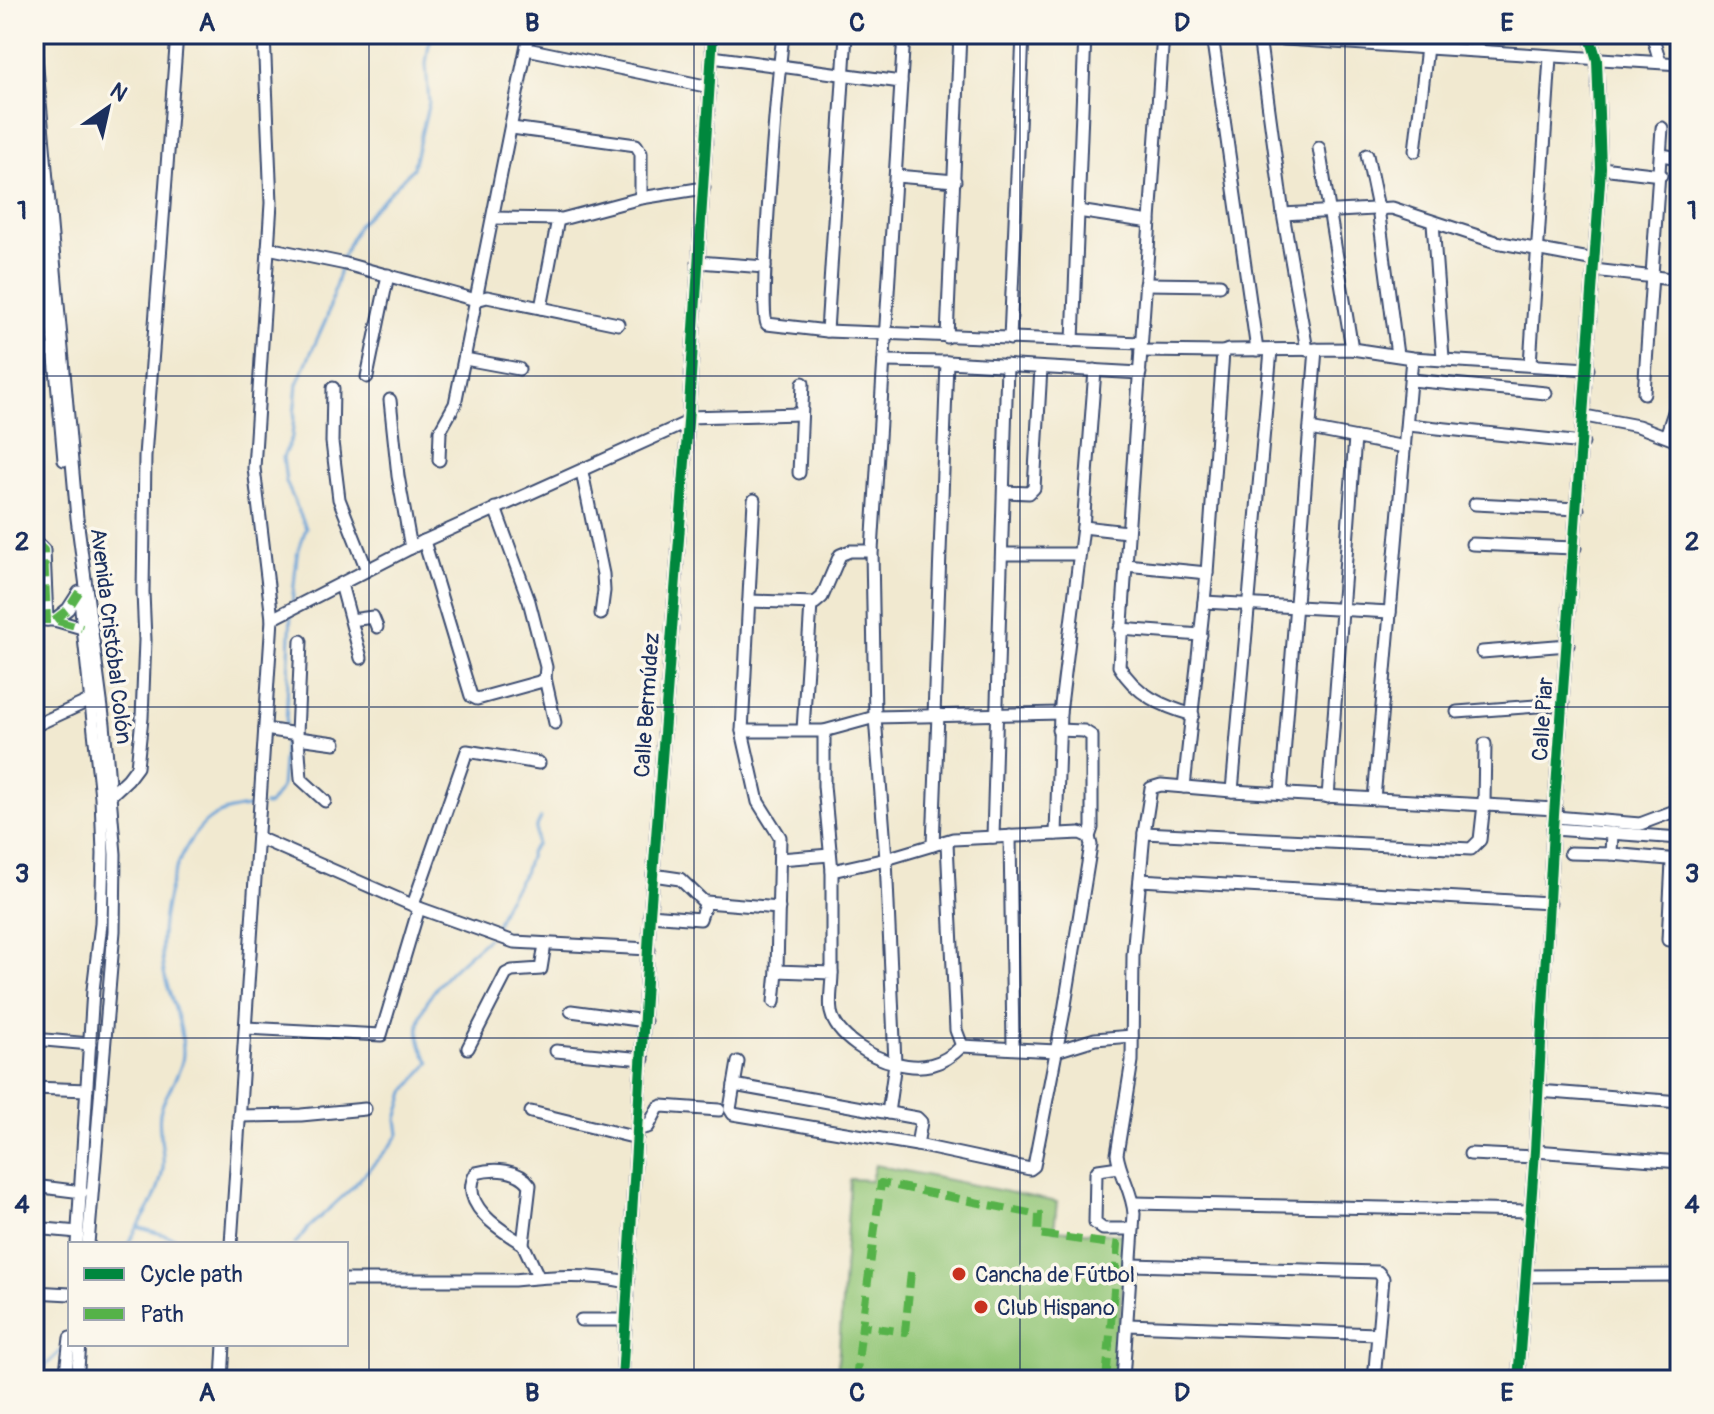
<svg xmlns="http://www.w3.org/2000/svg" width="1714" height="1414" font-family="Pangolin,sans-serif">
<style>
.pitch{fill:#93c677;stroke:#577a6a;stroke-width:2}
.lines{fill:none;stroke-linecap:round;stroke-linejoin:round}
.stream{stroke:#67a1d7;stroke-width:3}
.minor-casing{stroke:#3b4b6f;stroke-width:15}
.minor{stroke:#fff;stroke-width:11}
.quiet{stroke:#55b248;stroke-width:8;stroke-dasharray:16 8;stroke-linecap:butt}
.cycleway-casing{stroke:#fbf7ec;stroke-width:15}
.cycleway{stroke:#00873e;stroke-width:10}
.grid{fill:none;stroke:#1b2f5e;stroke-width:2;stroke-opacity:0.55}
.poi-dot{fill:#c8321e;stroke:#fbf7ec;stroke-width:3}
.labels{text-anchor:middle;stroke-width:7;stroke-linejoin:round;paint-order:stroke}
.street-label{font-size:22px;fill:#1b2f5e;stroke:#fbf7ec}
.poi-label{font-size:22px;fill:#1b2f5e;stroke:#fbf7ec;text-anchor:start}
.neatline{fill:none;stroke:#1b2f5e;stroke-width:3}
.grid-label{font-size:26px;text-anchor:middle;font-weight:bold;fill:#1b2f5e}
</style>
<rect width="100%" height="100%" fill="#fbf7ec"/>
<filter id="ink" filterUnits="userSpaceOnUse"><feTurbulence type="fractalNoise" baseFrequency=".0125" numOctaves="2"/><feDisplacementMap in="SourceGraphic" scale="16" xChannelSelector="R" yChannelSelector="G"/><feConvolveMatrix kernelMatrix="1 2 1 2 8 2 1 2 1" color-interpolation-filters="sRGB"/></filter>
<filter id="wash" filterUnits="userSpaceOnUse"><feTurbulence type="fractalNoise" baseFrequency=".006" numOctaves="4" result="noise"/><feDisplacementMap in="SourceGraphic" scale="32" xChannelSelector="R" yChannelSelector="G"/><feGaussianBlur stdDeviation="1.8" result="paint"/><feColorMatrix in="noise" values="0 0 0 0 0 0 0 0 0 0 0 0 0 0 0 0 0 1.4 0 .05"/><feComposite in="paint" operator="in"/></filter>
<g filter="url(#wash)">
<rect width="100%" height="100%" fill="#f1e9d0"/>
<path class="pitch" d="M875,1165L1057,1202L1054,1230L1127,1235L1114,1380H837L850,1179L871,1180Z"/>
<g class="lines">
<g class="stream">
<path d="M342,258L358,225L413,168L429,102L426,64L429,44L434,34"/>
<path d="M292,605L297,555L306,528L286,482L283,457L292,437L297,384L327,317L340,269"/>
<path d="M286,724L291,612"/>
<path d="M264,805H269L281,788L285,737"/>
<path d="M494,930L505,903L524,873L531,851L536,845V828L541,818"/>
<path d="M137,1227L196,1244"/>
<path d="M128,1244C143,1216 158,1201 163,1168C165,1150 157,1131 160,1113C164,1093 184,1072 183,1051C183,1026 173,1004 166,981C153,935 170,854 206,822C220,810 239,808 257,806"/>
<path d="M295,1244L308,1228L350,1190L392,1144L399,1134L397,1119L405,1092L430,1062C393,1014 453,969 487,939"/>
<path d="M34,1377L66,1346"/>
</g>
</g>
</g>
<g filter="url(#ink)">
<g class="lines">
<g class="minor-casing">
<g id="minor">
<path d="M34,34L77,518L104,724L115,854L114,931L88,1244"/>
<path d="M783,34C779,70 757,309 767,324L827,331L1141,343"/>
<path d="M904,34L872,551L875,717L886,859L895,1063C922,1070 942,1066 962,1046L1056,1051L1095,1039L1132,1036"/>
<path d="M1163,34L1119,666C1136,695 1162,706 1193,715"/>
<path d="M1206,34L1680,64"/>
<path d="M1476,34V50"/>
<path d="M1652,34L1660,62"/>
<path d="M1212,35L1257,350"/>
<path d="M1259,36L1283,214L1307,350"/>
<path d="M527,49L710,87"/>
<path d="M712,57L901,82"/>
<path d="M34,118L64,460"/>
<path d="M512,128L636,145L641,153V198"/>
<path d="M1319,148L1352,349"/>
<path d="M1415,151L1427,47"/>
<path d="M1367,155L1378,208L1397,355"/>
<path d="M1661,155L1680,158"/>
<path d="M1601,168L1661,175"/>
<path d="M896,176L955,181"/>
<path d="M1078,211L1150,222"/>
<path d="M1283,214L1392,208L1496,242L1595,260"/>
<path d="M493,218L562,219L641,198L704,188"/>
<path d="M1433,223L1443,358"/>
<path d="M268,248L346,264L476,300L487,297L618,324"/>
<path d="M698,262L765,267"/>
<path d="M1594,270L1680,280"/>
<path d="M1145,284L1220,285"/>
<path d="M541,308L558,219"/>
<path d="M827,331L846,34"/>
<path d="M947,337L960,34"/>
<path d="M1010,339L1023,34"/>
<path d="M1073,341L1085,34"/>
<path d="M34,349L57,351"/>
<path d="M1141,351L1223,352L1228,350L1352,349L1412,358L1588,369"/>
<path d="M465,359L519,369"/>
<path d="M884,361L947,362L1140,373"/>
<path d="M1530,364L1550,57"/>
<path d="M367,377L388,275"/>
<path d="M1412,380L1546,393"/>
<path d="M333,388L332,442L339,499L367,570"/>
<path d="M1644,393L1662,128"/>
<path d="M390,400L398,476L411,548"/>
<path d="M1585,416L1638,426L1680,442"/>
<path d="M688,417L801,414"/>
<path d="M1408,425L1583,443"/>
<path d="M1310,429L1405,447"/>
<path d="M1666,436L1680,394"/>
<path d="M439,460L440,431L455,404L529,34"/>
<path d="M582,472L603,574L604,591L601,614"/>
<path d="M799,473L803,383"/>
<path d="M1004,492L1029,493L1034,488L1041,368"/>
<path d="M754,500L742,731L758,802L780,837L777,971L832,973C832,985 829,1000 831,1012C836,1037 872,1058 895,1063L888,1113"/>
<path d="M1475,504L1578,509"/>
<path d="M1083,527L1127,532"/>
<path d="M424,541L471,696L477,699L539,682L545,678L546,667L529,601L495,508"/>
<path d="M1472,544L1575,548"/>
<path d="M34,546H40L44,550L47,620"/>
<path d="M1002,554H1079"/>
<path d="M1126,565L1207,573"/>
<path d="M341,584L361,658"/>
<path d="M749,601L815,603L822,597L840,555L850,551H872"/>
<path d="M1204,602L1390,612"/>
<path d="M272,619L424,541L688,422"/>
<path d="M34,620H54L82,628"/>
<path d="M54,620L68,609L79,592"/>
<path d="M351,620L373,617L377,627"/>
<path d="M1120,629L1201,635"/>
<path d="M1482,652L1568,645"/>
<path d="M545,678L555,723"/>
<path d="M1457,712L1563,704"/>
<path d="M934,715L947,362"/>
<path d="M34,726L95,698"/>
<path d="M265,729L297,734L301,641"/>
<path d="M803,730L811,604"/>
<path d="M1058,730L1084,731L1092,736V828L1089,837"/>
<path d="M742,731H824L875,717L1060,713"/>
<path d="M824,731V786L832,871V973"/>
<path d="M297,734L298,738L335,743"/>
<path d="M298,738L301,779L325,801"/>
<path d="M1184,787L1207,573L1223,352"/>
<path d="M1232,791L1271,350"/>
<path d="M112,794L128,779L137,767L142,718L145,640L143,592L145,456L177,34"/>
<path d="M1281,794L1316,349"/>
<path d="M1328,797L1355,438"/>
<path d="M1374,799L1412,358"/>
<path d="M1555,817L1640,824L1680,809"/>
<path d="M1553,829L1680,838"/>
<path d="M1144,833L1471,849L1480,840L1484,804L1485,744"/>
<path d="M1056,834L1060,713L1083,527L1095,370"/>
<path d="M1010,836L1013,1047"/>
<path d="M993,837L1007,365"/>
<path d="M259,838L419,908L514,942L649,949"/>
<path d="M947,843L956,1030L962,1046"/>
<path d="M933,845L938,714"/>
<path d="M1570,853L1611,854L1612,833"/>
<path d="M1611,854L1668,859L1672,862L1668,940"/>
<path d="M780,859L830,855"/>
<path d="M653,875L680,879L705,903"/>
<path d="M1140,880L1550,903"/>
<path d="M413,905L467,751L539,763"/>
<path d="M650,915L700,919L706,902L779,908"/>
<path d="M774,1002L777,971"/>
<path d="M571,1011L645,1021"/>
<path d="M246,1028L381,1035L419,908"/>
<path d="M34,1039L90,1044"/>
<path d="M468,1048L506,974L512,971L541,969L545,944"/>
<path d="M556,1051L643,1059"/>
<path d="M738,1062L730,1109L733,1114L917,1145L1030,1169L1034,1166L1064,1011L1091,845L1089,837L1080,833L953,839L886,859L832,871"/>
<path d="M734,1085L917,1118L921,1122L917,1145"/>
<path d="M34,1088L87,1090"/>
<path d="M1538,1091L1680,1102"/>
<path d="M531,1112L637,1138"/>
<path d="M239,1116L301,1115L365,1109"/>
<path d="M638,1129L648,1127L658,1108L662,1106L719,1110"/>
<path d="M1535,1151L1680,1162"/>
<path d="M1470,1154L1535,1157"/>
<path d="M1119,1167L1098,1170L1096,1173L1095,1223L1103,1229H1133"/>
<path d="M34,1186L82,1192"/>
<path d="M1134,1203L1530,1211"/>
<path d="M34,1228L78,1232"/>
<path d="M77,1244L93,990L101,924L103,854L101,797L80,600"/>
<path d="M231,1244L272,619L254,468L271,203L264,34"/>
<path d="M523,1244C500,1230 458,1204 476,1173C494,1168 519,1169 530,1185L523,1244L538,1276"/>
<path d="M1132,1265L1378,1272L1383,1278L1374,1380"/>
<path d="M1526,1276L1680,1275"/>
<path d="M346,1280H514C552,1276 591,1274 628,1282"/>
<path d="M34,1292L70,1294"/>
<path d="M581,1320H626"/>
<path d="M1128,1325L1377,1334"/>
<path d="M65,1380L70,1338"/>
<path d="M77,1380L80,1344"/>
<path d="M222,1380L224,1344"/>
<path d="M622,1380L650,915L688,422L713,34"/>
<path d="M1123,1380L1134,1214C1133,1193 1120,1175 1117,1154L1132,1061L1133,955L1144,833L1151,788L1161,785L1232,791L1556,809"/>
<path d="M1518,1380L1535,1151L1553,829L1601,168L1597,60L1589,34"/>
</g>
</g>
<use href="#minor" class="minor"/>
<g class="quiet">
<path d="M34,546H40L44,550L47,620"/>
<path d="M34,620H54L82,628"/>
<path d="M54,620L68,609L79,592"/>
<path d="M911,1272L905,1332L862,1326L881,1183L1039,1215L1038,1234L1118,1245L1106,1380"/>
<path d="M856,1380L862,1326"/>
</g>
<g class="cycleway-casing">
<g id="cycleway">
<path d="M622,1380L650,915L688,422L713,34"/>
<path d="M1518,1380L1535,1151L1553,829L1601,168L1597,60L1589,34"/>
</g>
</g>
<use href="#cycleway" class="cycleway"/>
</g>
</g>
<path class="grid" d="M369,34V1380M694,34V1380M1020,34V1380M1345,34V1380M34,376H1680M34,707H1680M34,1038H1680"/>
<g class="poi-dot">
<circle cx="959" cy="1274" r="8"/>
<circle cx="981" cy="1307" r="8"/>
</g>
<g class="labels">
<g class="street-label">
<text transform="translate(112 636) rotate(83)" y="8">Avenida Cristóbal Colón</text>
<text transform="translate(646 705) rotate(-86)" y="8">Calle Bermúdez</text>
<text transform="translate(1542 719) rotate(-86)" y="8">Calle Piar</text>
</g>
<g class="poi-label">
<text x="975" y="1282">Cancha de Fútbol</text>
<text x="997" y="1315">Club Hispano</text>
</g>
</g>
<rect width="1714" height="1414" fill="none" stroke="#fbf7ec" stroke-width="88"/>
<rect x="68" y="1242" width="280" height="104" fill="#fbf7ec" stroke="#a1a7b3" stroke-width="2"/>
<rect x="84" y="1268" width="40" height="12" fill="#00873e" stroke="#a1a7b3" stroke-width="2"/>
<text x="140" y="1282" font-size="24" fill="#1b2f5e">Cycle path</text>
<rect x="84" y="1308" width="40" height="12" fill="#55b248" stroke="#a1a7b3" stroke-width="2"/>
<text x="140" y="1322" font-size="24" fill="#1b2f5e">Path</text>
<g transform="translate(108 108) rotate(34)" stroke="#fbf7ec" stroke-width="6" paint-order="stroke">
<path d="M0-6L14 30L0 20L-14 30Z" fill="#1b2f5e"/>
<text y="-12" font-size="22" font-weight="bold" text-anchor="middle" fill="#1b2f5e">N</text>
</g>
<rect x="44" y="44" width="1626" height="1326" class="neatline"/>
<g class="grid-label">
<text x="207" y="31">A</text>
<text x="532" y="31">B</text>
<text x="857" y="31">C</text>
<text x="1182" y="31">D</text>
<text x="1507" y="31">E</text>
<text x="22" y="219">1</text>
<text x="1692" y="219">1</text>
<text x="22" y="550">2</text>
<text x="1692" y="550">2</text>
<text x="22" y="882">3</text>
<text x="1692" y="882">3</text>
<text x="22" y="1213">4</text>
<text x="1692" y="1213">4</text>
<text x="207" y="1401">A</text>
<text x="532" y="1401">B</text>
<text x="857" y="1401">C</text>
<text x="1182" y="1401">D</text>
<text x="1507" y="1401">E</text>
</g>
</svg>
